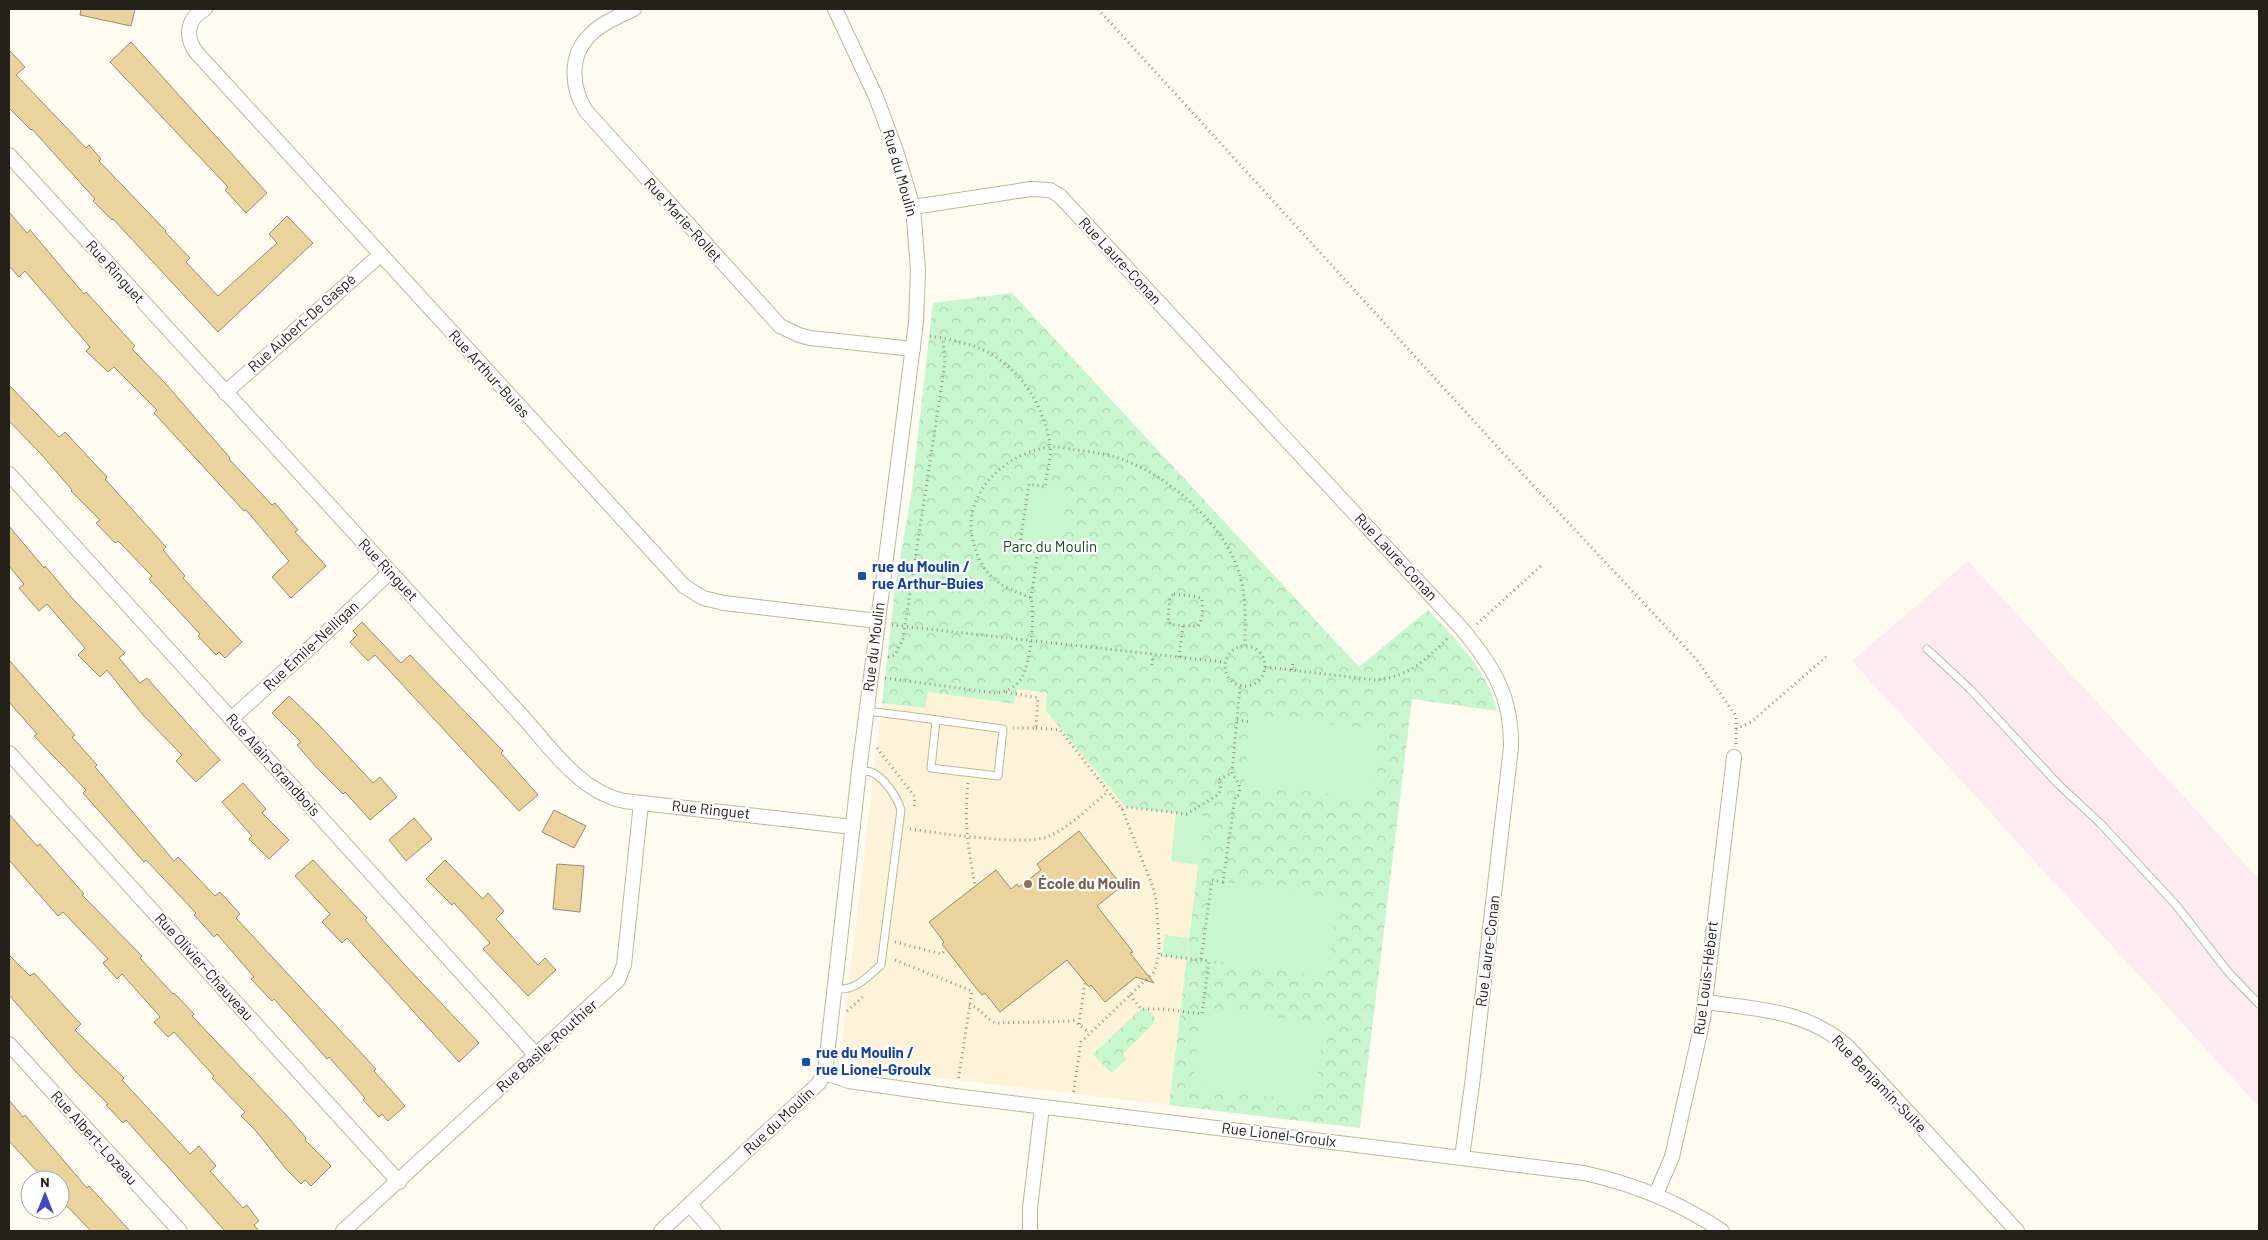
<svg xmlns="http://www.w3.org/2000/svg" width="2268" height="1240" font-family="Barlow,sans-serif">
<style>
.industrial{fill:#fcecf2}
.built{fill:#fdf3d9}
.park{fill:url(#park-crowns)}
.pitch{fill:#c8f6cf}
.building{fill:#ead39c;stroke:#958c75}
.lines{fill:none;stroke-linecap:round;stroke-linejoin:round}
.service-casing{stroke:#c0b69e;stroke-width:9}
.minor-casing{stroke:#c0b69e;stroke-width:16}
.path{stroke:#949087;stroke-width:3;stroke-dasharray:1 4;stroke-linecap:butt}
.service{stroke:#fff;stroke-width:7}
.minor{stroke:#fff;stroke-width:14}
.transit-dot{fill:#1a4fb4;stroke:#fff;stroke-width:2}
.education-dot{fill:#8d6e63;stroke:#fff;stroke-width:2}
.labels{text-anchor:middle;stroke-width:4.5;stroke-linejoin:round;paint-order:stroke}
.street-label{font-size:15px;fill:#242118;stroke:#fff}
.park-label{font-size:15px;fill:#154a25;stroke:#fff}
.transit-label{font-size:15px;font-weight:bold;fill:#164399;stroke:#fff;text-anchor:start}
.education-label{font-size:15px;font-weight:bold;fill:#785e54;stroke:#fff;text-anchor:start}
</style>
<defs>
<pattern id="park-crowns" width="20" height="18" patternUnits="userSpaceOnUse" patternTransform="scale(1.25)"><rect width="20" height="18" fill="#c8f6cf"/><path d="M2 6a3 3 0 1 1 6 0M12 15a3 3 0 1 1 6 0" fill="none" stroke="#acd3b1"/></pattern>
</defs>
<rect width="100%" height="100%" fill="#fffbf1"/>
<path class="industrial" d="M1968,561L2259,879V1107L1852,661Z"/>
<path class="built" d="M1017,689L1047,693L1204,816L1169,1105L872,1070L858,1064L846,1049L843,1037L846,1008L882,703L925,708L927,692L1014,704Z"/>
<g class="park">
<path d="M1012,293L1359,667L1428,610C1456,640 1487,669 1497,711L1412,699L1360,1128L1169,1105L1204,816L1126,807L1046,711L1047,693L1017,689L1014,704L928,692L925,708L882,703L895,589L911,496L933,303Z"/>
<path d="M1141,1009H1147L1155,1017L1154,1023L1123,1054L1127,1059L1111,1073L1093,1054Z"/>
</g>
<g class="pitch">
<path d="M1029,484L1068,491L1058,555L1019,549Z"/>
<path d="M1252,715L1379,730L1371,799L1244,784Z"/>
<path d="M1176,813L1204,816L1199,865L1171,861Z"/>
<path d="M1212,880L1338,898L1327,977L1201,959Z"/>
<path d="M1165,935L1189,938L1186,959L1162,956Z"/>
<path d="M1202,1007L1324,1024L1313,1103L1192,1086Z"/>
</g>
<g class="building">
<path d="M81,9H135L131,26L80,15Z"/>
<path d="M131,42L267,193L246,213L225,190L228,187L110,62Z"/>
<path d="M9,50L25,67L16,75L86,148L89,145L101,159L99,161L166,231L165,232L190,258L186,262L218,296L277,243L269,234L287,216L313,243L218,332L113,219L112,220L93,201L95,199L32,129L31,130L9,108Z"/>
<path d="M9,212L27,233L30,230L84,294L86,292L135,346L132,349L166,384L230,458L229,459L272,505L275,503L298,530L295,532L326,566L291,598L272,577L289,561L246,510L244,511L154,413L157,410L114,367L108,372L86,351L90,347L25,271L19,277L9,266Z"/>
<path d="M9,385L59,437L65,432L107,477L105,479L166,547L163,550L185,576L183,578L242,642L225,658L219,652L216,655L198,636L200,634L149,579L152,576L118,541L115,543L96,523L100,520L71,491L72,490L41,454L9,421Z"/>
<path d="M9,526L44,568L45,566L72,598L125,653L119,658L140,683L147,678L220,760L196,782L176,761L182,755L143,715L107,670L100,677L78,655L85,648L47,604L39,611L19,588L24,584L9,566Z"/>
<path d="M362,622L401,663L410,655L503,751L501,753L538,795L519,811L375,655L368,661L350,642L357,635L353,631Z"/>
<path d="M9,660L75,735L72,737L97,765L95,767L174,861L178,857L215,896L220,892L240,914L236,918L376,1069L374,1071L405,1106L388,1121L382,1114L379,1117L363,1100L365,1098L329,1057L327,1059L274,999L272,1001L251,979L254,977L217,934L214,937L194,915L196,913L146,860L144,862L83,793L86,790L34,736L37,734L9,702Z"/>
<path d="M289,696L319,725L373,783L380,777L397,797L370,820L345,792L343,794L317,768L297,745L301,742L272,713Z"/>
<path d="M243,783L266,809L262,813L289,840L269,859L249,839L252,836L222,802Z"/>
<path d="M554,810L586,826L574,848L542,832Z"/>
<path d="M9,814L37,846L40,844L84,894L82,895L142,956L140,958L173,994L174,993L194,1014L192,1016L288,1117L306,1138L305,1140L331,1166L311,1186L305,1180L301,1184L286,1169L256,1131L241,1116L245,1112L212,1078L214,1076L174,1032L168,1037L154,1022L160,1017L155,1011L122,974L117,979L103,963L108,959L63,912L58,916L9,860Z"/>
<path d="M414,818L432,839L406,861L389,840Z"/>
<path d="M1079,831L1122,886L1097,906L1133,952L1130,953L1154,983L1136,977L1105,1002L1091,985L1089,987L1067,960L1000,1012L985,993L982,995L976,988L942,944L944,942L929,922L996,870L1011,889L1017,884L1019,887L1041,870L1037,864Z"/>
<path d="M313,860L367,918L365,920L403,963L479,1043L459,1062L347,938L342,943L322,922L330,914L295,876Z"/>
<path d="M445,860L483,899L488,893L504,911L496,919L538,965L545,958L556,970L528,996L483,949L490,943L454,903L452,905L426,879Z"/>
<path d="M557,864L584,866L580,912L553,909Z"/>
<path d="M9,955L30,976L34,973L65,1007L81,1024L75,1030L124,1078L122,1080L190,1154L199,1146L216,1166L210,1171L243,1208L247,1205L259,1221L254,1225L259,1231H225L126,1120L123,1123L106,1105L108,1104L76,1072L9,995Z"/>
<path d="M9,1100L23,1117L25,1115L87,1188L89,1186L130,1231H91L60,1199V1180H45L9,1141Z"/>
</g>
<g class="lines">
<g class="service-casing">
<g id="service">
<path d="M1927,649L1970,689L2059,785L2100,823L2176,905L2229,973L2259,1004"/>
<path d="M866,711C912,716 958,723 1003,729L998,776L931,768L936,720"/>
<path d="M834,989C856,991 865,979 881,965L901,810C897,797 884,777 871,772C868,771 863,771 859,771"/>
</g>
</g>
<g class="minor-casing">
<g id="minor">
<path d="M205,9C188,18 184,35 196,52L684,586L703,598L724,603L878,621"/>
<path d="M634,9C619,16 602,23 590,35C569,55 571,88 586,111L780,326L799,335L810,338L913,349"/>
<path d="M9,155L522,716C550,747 580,792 624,801L853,827"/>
<path d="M913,207L1031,189L1050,190L1060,196L1463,630C1494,668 1512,697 1511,747L1472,1085L1462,1157"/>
<path d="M225,393L380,255"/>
<path d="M9,474L537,1056"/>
<path d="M231,719L312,646L390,572"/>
<path d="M9,753L399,1182"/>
<path d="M1705,1002C1757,1009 1807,1010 1848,1047L2017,1231"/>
<path d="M9,1044L180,1231"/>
<path d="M825,1073L849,1081L947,1095L1584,1173C1634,1184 1679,1202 1722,1231"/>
<path d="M1656,1194L1672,1157L1703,1019L1734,757"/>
<path d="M690,1205L713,1231"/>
<path d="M343,1231L618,980L624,965L641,803"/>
<path d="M661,1231L818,1084L825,1073L859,771L916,322L918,270L913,207L896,151L876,97L835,9"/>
<path d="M1030,1231V1208L1042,1107"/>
</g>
</g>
<g class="path">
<path d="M1098,9L1503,453L1696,659L1736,716V744"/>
<path d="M930,336C949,339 971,343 989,353C1022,371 1045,408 1050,445C1052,458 1046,474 1045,487L1029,484L1019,549L1038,552L1031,598"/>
<path d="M1174,594L1198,597L1202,599C1203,607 1203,620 1198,626L1172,625L1168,622L1170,597Z"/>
<path d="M1477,624L1542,565"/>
<path d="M892,625L1224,662"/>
<circle cx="1245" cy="666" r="20"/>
<path d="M888,657L895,655L903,639L945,363L943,338"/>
<path d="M1179,657L1183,626"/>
<path d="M1152,665L1153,655"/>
<path d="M1265,667L1376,680C1411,676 1425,660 1449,637"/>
<path d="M1292,670L1293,661"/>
<path d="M885,678L995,693C1005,692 1015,688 1021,679C1031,664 1035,615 1031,598C1016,591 1000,587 989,574C982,567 978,557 975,548C957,498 1003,453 1050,447C1058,446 1068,449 1076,450C1093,452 1109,454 1124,460C1168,476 1221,522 1237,567C1247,592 1245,619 1245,645"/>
<path d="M1006,692L1038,698L1036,728H1013"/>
<path d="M1237,720L1251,722"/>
<path d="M1036,728L1060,730L1122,809L1153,887L1156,900L1159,940V955L1154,972L1081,1042L1073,1095"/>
<path d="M1736,729L1751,722L1827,656"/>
<path d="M877,748L915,797L914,808"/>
<path d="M968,783C964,824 968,846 975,886"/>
<path d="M1122,809L1126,807L1187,814L1219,794L1221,785L1218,780L1232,773"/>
<path d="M910,829C939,833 1023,846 1047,837C1069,828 1089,807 1108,792"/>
<path d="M895,942L941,954L946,950"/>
<path d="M1201,959L1212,880L1223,882L1235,797L1239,795C1241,785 1237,781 1232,773L1240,686"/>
<path d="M895,960L972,991L958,1082"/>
<path d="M1130,995L1141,1009H1163L1202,1014L1209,961L1159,955"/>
<path d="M969,1005C981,1007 985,1020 997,1023L1074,1021L1089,1032"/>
<path d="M847,1011L865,995"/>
<path d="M1079,1024L1085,982"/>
</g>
<use href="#service" class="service"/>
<use href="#minor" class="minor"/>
</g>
<g class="transit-dot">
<rect x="857" y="571" width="10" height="10" rx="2.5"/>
<rect x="801" y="1057" width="10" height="10" rx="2.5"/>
</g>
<circle class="education-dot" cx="1028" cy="884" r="5"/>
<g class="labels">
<g class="street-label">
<text transform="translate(900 173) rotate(74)" y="5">Rue du Moulin</text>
<text transform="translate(683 220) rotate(48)" y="5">Rue Marie-Rollet</text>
<text transform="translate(1120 261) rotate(47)" y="5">Rue Laure-Conan</text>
<text transform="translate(115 272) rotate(48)" y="5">Rue Ringuet</text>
<text transform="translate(302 323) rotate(-42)" y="5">Rue Aubert-De Gaspé</text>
<text transform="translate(489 374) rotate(48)" y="5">Rue Arthur-Buies</text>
<text transform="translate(1396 557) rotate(47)" y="5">Rue Laure-Conan</text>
<text transform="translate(388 570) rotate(47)" y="5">Rue Ringuet</text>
<text transform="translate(311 646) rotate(-43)" y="5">Rue Émile-Nelligan</text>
<text transform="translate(874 647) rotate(-83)" y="5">Rue du Moulin</text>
<text transform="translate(273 765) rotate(48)" y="5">Rue Alain-Grandbois</text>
<text transform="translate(711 810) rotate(6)" y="5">Rue Ringuet</text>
<text transform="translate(1488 951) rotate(-83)" y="5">Rue Laure-Conan</text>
<text transform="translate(204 967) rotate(48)" y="5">Rue Olivier-Chauveau</text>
<text transform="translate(1706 978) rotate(-83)" y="5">Rue Louis-Hébert</text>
<text transform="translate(547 1046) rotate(-42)" y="5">Rue Basile-Routhier</text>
<text transform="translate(1879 1084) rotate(46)" y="5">Rue Benjamin-Sulte</text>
<text transform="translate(779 1121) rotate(-43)" y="5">Rue du Moulin</text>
<text transform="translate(1279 1135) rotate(7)" y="5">Rue Lionel-Groulx</text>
<text transform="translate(94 1138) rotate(48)" y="5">Rue Albert-Lozeau</text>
</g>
<g class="park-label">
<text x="1050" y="552">Parc du Moulin</text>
</g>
<g class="transit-label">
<text x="872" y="572">rue du Moulin /<tspan x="872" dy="17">rue Arthur-Buies</tspan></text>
<text x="816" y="1058">rue du Moulin /<tspan x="816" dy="17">rue Lionel-Groulx</tspan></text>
</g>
<g class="education-label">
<text x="1038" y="889">École du Moulin</text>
</g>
</g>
<rect width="2268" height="1240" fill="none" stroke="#242118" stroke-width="20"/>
<g transform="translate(45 1195)"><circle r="24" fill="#ffffff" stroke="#a7a6a3"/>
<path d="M0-4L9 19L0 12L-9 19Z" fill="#4546bb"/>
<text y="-8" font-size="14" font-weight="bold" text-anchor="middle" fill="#242118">N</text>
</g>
</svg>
